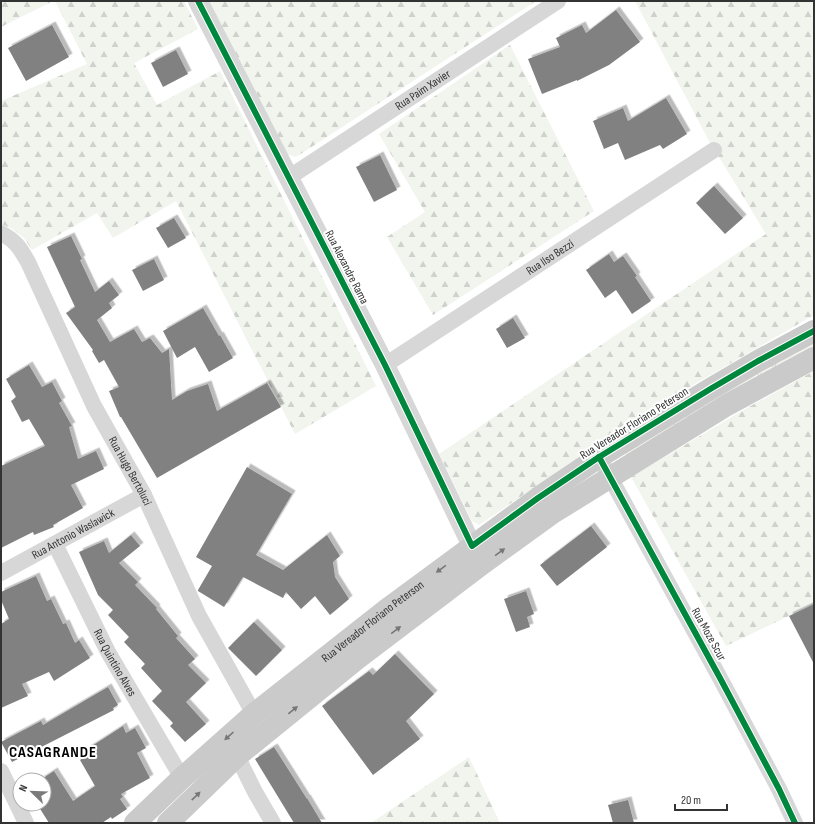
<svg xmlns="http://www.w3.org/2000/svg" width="815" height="824" font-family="'Sofia Sans Condensed',sans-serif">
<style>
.grass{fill:url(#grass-tufts)}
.forest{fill:url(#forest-firs)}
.building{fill:#818181;filter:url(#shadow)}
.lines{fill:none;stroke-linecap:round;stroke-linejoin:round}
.minor{stroke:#d7d7d7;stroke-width:16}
.tertiary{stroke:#d7d7d7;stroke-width:20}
.primary{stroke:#cacaca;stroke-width:22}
.cycleway-casing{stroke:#fff;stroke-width:8}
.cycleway{stroke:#00873e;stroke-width:6}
.oneway{fill:#777}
.labels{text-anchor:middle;stroke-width:4;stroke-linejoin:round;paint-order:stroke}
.street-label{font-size:12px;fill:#333;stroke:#fff}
.district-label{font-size:16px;font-weight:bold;letter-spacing:1px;fill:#000;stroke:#fff}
</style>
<defs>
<pattern id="grass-tufts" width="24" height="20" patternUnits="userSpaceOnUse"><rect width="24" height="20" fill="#f1f5ed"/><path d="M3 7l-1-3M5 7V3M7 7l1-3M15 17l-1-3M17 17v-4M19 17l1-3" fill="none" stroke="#cfd2cc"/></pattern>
<pattern id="forest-firs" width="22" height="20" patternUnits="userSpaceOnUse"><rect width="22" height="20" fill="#f1f5ed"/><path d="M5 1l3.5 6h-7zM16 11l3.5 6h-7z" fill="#cfd2cc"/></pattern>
<filter id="shadow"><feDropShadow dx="3.5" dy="-3.5" stdDeviation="0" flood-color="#0004"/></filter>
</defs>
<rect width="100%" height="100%" fill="#fff"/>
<path class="grass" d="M814,341V347L747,384L627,456L624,452Z"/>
<g class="forest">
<path d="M1,1H53L1,27Z"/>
<path d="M55,1H184L198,29L134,63L157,105L220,71L376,386L295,434L176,201L113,238L97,213L32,250L24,238L11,228L1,224V101L87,64Z"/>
<path d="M209,1H536L296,157L286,154Z"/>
<path d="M635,1H814V315L693,385L591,449L479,525L472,521L439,454L766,234L708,139Z"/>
<path d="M510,45L594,211L433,315L387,237L425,212L379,134Z"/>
<path d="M814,371V604L726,646L631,477L747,408Z"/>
<path d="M469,757L500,823H371Z"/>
</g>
<g class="building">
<path d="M616,10L640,42L609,65L577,81V80L542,94L528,59L560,47L556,38L582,25L586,33Z"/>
<path d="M52,25L69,57L26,81L8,48Z"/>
<path d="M176,50L188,74L163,87L151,63Z"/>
<path d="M666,98L687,134L663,149L660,145L625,160L618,143L604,149L593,121L623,108L628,121Z"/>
<path d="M380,155L397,190L374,202L356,167Z"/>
<path d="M714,186L743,218L725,234L696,203Z"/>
<path d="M174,218L186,238L168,248L156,228Z"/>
<path d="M71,236L82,259L80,260L95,292L109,281L119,295L109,303L112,308L97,320L110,342L134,329L142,342L150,338L162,353L169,349L172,400L187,391L208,384L217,411L267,383L281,407L157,478L121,417H120L109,391L119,387L104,360L99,363L92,351L93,350L66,313L75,307L47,247Z"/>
<path d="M609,254L614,262L623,256L637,276L635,277L651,301L632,314L616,290L605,298L586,270Z"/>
<path d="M154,259L164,280L143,291L132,270Z"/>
<path d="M203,308L219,336L220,335L233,358L209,372L195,347L177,358L163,331Z"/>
<path d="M513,318L525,338L507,348L496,329Z"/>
<path d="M29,365L42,387L52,382L62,401L59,403L72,426L69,427L78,459L96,451L104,469L71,485L83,508L53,525L54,527L34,535L33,532L1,548V466L45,446L29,419L22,422L11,401L16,397L6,379Z"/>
<path d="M247,467L292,494L256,555L283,570L327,535L340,556L333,562L335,577L349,599L330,615L315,596L301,609L286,592L283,598L243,577L224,607L198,591V590L212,566L196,557Z"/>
<path d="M591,526L607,547L557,586L540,565Z"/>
<path d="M131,535L140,546L119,563L138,582L135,585L157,608L156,609L178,636L176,638L195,659L188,665L206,683L186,702L206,724L185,742L170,726L173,723L152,701L162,691L141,668L145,664L124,642L129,637L108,615L113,610L98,595L79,552L104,541L109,553Z"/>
<path d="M36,576L47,601L51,599L63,624L66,623L75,643L79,640L90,658L54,681L49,672L22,684L28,696L1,708V624L9,619L1,600V592Z"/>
<path d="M526,591L534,614L527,617L530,627L516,632L504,599Z"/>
<path d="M814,604V664L789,616Z"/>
<path d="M254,622L282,650L256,676L228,648Z"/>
<path d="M395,654L434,694L406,721L420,739L373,775L322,706L369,671L373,675Z"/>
<path d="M108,687L118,705L113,708L114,710L12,762L1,742L41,721L43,725Z"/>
<path d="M123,726L126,733L135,728L146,748L137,753L150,778L121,794L123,797L120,799L127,809L112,819L111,817L102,823H49L37,804H44V780H40L54,771L73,801L95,786L80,760H81L78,755Z"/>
<path d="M274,747L307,799V798L322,823H294L255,759Z"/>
<path d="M628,800L634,823H613L608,805Z"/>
</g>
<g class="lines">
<g class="minor">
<path id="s1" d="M288,178L558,1"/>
<path id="s2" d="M1,233C16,241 20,248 28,262L94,406L144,495L199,616L254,714"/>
<path id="s3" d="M385,365L714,150"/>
<path d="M599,457L720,678L779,789L795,823"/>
<path id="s4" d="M55,544L108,652L182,778"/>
<path id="s5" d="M1,573L144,495"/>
<path d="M237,756L255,792L273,823"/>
<path d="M1,771L26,823"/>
</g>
<path class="tertiary" d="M198,1L385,365L472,546L480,560"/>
<g class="primary">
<path id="s6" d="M135,823L182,778L254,714L390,607L538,498L599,457L712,388L758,361L814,331"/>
<path d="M168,823L237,756L358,658L482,564L551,514L727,405L814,358"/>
</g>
<g class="cycleway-casing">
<g id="cycleway">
<path d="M198,1L385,365L472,546L538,498L599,457L712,388L758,361L814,331"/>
<path d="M599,457L720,678L779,789L795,823"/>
</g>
</g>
<use href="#cycleway" class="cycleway"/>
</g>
<defs><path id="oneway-solid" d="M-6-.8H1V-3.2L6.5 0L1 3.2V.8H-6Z"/></defs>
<g class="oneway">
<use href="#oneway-solid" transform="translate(500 552) rotate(-36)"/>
<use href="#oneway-solid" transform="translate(441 569) rotate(144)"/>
<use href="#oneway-solid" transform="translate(396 630) rotate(-37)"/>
<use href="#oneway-solid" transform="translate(293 710) rotate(-39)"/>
<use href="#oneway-solid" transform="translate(229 736) rotate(138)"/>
<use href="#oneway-solid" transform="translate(196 796) rotate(-44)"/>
</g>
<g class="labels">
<g class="street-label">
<text dy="4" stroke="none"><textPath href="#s1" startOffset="161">Rua Paim Xavier</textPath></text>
<text dy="4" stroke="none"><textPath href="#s3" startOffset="197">Rua Ilso Bezzi</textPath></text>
<text transform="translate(347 267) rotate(63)" y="4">Rua Alexandre Rama</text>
<text transform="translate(634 423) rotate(-32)" y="4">Rua Vereador Floriano Peterson</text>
<text dy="4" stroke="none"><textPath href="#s2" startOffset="273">Rua Hugo Bertoluci</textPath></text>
<text dy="4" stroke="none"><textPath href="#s5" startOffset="82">Rua Antonio Waslawick</textPath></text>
<text dy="4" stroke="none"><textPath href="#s6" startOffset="312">Rua Vereador Floriano Peterson</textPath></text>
<text transform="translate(709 634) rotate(61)" y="4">Rua Moze Scur</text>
<text dy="4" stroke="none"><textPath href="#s4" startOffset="133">Rua Quintino Alves</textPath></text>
</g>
<g class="district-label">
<text x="53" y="757">CASAGRANDE</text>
</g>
</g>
<rect width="815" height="824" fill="none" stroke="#333333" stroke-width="4"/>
<g transform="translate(32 792) rotate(293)"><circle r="19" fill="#ffffff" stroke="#adadad"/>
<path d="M0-3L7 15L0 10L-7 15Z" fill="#7a7a7a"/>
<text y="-6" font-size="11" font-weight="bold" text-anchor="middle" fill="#333333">N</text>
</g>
<path d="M675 804v6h52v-6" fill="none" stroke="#333333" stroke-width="2"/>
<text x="681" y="804" font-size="12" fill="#333333" stroke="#ffffff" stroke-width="3" paint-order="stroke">20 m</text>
</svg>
